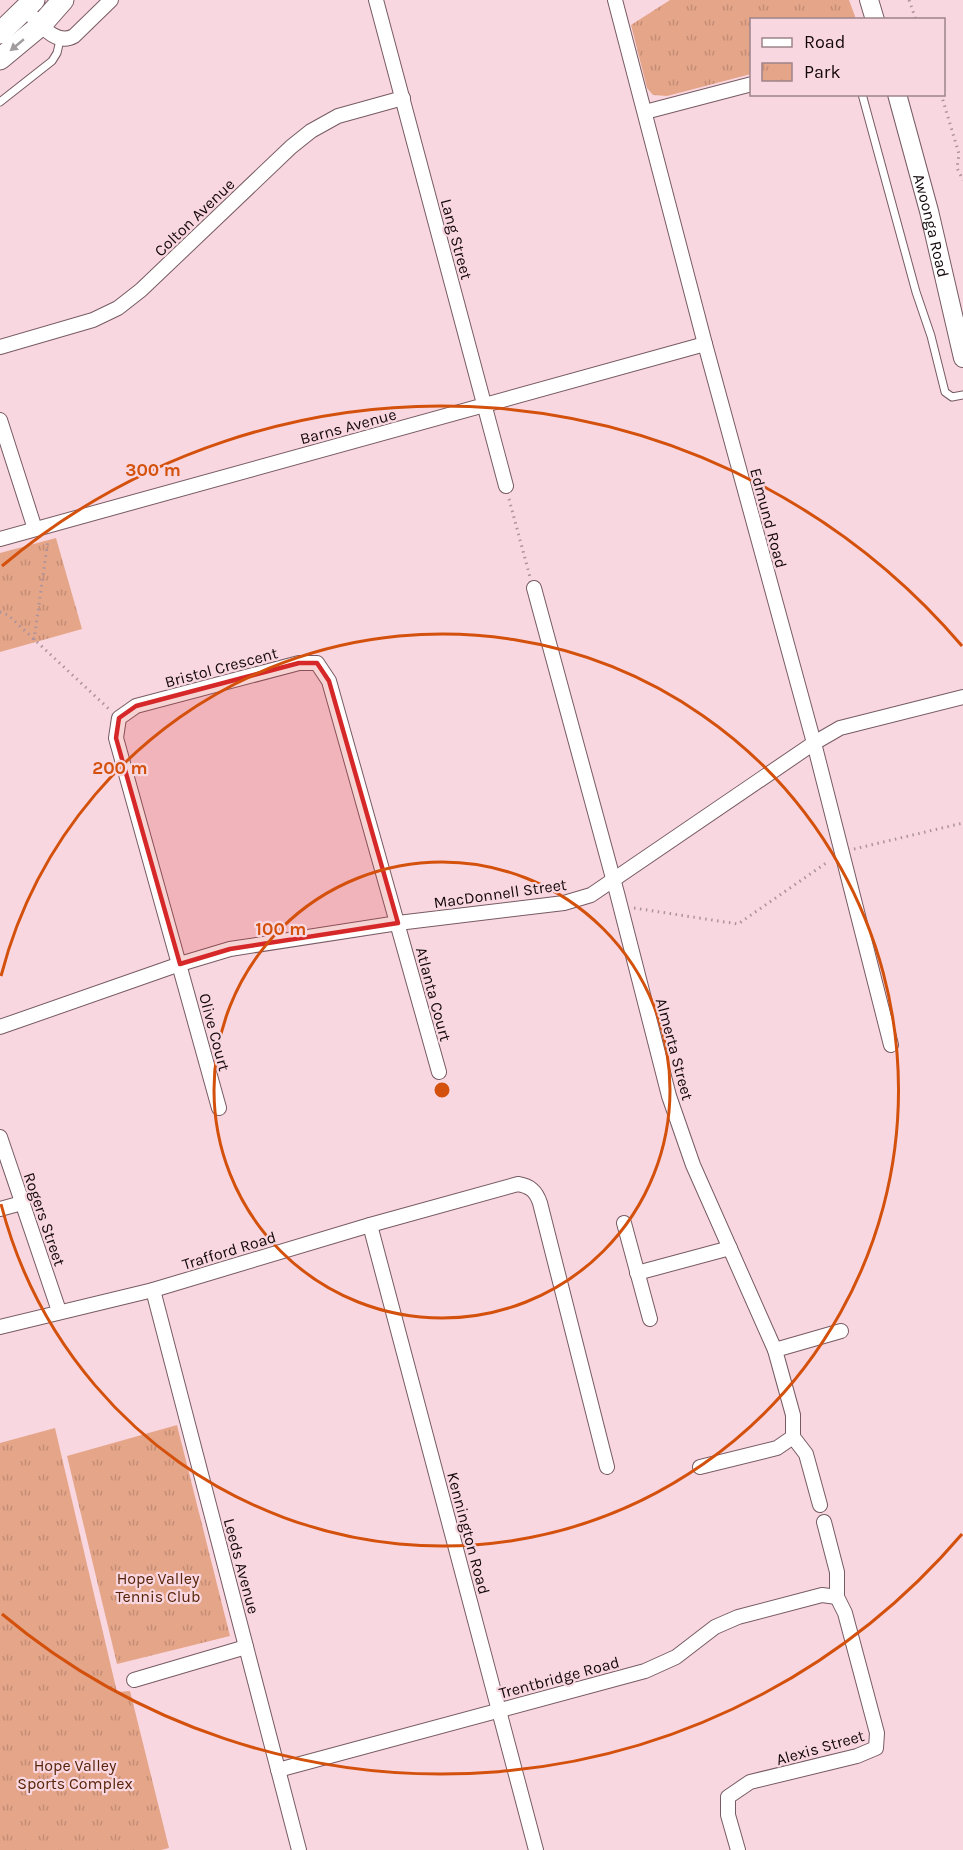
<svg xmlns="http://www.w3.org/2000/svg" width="963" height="1850" font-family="Karla,sans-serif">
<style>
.park{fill:url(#park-tufts)}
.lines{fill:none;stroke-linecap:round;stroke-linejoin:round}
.service-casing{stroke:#775b63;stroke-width:9}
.minor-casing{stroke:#775b63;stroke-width:16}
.secondary-casing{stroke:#775b63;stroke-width:20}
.primary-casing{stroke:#775b63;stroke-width:23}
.path{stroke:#ad939a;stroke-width:3;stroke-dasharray:1.5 4.5;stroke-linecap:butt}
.service{stroke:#fff;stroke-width:7}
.minor{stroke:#fff;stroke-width:14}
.secondary{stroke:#fff;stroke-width:18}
.primary{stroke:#fff;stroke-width:21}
.oneway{fill:#a19c9d}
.marked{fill:#d62828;fill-opacity:0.2;stroke:#d62828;stroke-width:4.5;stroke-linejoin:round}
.ring{fill:none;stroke:#d3510c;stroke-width:3}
.labels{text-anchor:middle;stroke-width:4.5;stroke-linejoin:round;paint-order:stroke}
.street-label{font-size:16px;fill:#13080b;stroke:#f9d7e0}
.park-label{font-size:16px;fill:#57240a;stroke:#f9d7e0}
.centre{fill:#d3510c;stroke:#f9d7e0;stroke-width:3}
.ring-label{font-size:18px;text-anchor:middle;font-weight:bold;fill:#d3510c;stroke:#f9d7e0;stroke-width:4.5;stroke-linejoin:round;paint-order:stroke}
</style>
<defs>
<pattern id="park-tufts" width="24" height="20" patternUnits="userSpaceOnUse" patternTransform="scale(1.5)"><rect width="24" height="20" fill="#e5a589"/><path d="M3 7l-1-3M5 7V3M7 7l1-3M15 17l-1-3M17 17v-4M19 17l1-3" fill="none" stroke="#c48d75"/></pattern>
</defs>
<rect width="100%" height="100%" fill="#f9d7e0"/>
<g class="park">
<path d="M670,0H849L856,19L752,20L751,74L667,96L653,95L647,88L631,25Z"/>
<path d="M56,538L82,629L0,652V553Z"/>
<path d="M177,1425L230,1636L117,1664L67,1456Z"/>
<path d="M55,1428L117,1692L130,1691L169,1848L161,1850H0V1443Z"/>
</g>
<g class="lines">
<g class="service-casing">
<g id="service">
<path d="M862,94L916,292L931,336L945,392L952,397L963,395"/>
<path d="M0,102L52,61L57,53L60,40"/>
</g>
</g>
<g class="minor-casing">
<g id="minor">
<path d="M376,0L506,486"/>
<path d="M615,0L705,344L814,743L891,1045"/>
<path d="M25,9C38,21 55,47 74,36L111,0"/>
<path d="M645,112L752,84"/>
<path d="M0,347L93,320L118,308L141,290L291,147L311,131L338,116L403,98"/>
<path d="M0,420L35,529"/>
<path d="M0,539L705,344"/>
<path d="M534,588L617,893L669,1096L693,1165L775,1350L793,1415V1437L806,1454L820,1505"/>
<path d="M0,1027L180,964L230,949L398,923L564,903L591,895L814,743L840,728L963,697"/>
<path d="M219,1108L116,738L119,718L136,706L299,663H317L329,681L439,1072"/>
<path d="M0,1137L59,1311"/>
<path d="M0,1209L22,1203"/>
<path d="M624,1223L650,1319"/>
<path d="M370,1225L536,1850"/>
<path d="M637,1273L730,1248"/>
<path d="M153,1290L299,1850"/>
<path d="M0,1327L153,1290L370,1225L518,1184C530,1186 536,1191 540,1203L607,1467"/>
<path d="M775,1350L841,1331"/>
<path d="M700,1467L777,1448L793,1437"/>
<path d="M134,1680L246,1647"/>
<path d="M278,1770L645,1671L676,1657L715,1627L738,1617L822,1595L837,1597"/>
<path d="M738,1850L728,1815V1797L750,1782L857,1756L876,1748L877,1733L845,1613L837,1597V1572L824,1522"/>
</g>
</g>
<g class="secondary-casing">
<g id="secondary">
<path d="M869,0L875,20"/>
<path id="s1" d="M897,94L929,211L963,358"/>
</g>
</g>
<g class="primary-casing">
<g id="primary">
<path d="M0,33L34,0"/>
<path d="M0,59L41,25L63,0"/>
</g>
</g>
<g class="path">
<path d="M909,0L916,20"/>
<path d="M941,94L959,154L957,168L963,180"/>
<path d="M509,499L530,577"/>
<path d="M0,612L8,615L109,709"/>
<path d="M34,640L48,540"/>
<path d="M854,849L963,823"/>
<path d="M634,908L738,924L829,861"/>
</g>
<use href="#service" class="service"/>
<use href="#minor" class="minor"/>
<use href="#secondary" class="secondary"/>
<use href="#primary" class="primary"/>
</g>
<defs><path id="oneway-solid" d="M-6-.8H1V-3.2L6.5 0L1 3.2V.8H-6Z" transform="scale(1.5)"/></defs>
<use class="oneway" href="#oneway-solid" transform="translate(17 45) rotate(140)"/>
<path class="marked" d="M299,663H317L329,681L398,923L230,949L180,964L116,738L119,718L136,706Z"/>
<g class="ring">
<circle cx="442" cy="1090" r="228"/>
<path d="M1 976A456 456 0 1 1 1 1204"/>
<path d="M962 1534A684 684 0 0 1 2 1614M2 566A684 684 0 0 1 962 646"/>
</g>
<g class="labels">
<g class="street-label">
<text transform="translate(194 217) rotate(-44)" y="6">Colton Avenue</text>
<text dy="6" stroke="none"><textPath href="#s1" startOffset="136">Awoonga Road</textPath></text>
<text transform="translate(457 239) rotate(75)" y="6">Lang Street</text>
<text transform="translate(348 426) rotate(-15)" y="6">Barns Avenue</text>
<text transform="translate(769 518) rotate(75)" y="6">Edmund Road</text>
<text transform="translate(221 667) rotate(-15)" y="6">Bristol Crescent</text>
<text transform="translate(500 893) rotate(-8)" y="6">MacDonnell Street</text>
<text transform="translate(434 994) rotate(75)" y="6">Atlanta Court</text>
<text transform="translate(215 1032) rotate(75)" y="6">Olive Court</text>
<text transform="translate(675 1049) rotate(75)" y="6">Almerta Street</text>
<text transform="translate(45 1219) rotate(71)" y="6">Rogers Street</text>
<text transform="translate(229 1250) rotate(-17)" y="6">Trafford Road</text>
<text transform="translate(469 1533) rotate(75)" y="6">Kennington Road</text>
<text transform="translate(242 1566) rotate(75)" y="6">Leeds Avenue</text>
<text transform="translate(559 1677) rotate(-15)" y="6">Trentbridge Road</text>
<text transform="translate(820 1747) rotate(-16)" y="6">Alexis Street</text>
</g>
<g class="park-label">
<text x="158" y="1584">Hope Valley<tspan x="158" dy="18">Tennis Club</tspan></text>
<text x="75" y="1771">Hope Valley<tspan x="75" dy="18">Sports Complex</tspan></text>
</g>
</g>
<circle cx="442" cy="1090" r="9" class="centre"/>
<g class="ring-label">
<text x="153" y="476">300 m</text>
<text x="120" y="774">200 m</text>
<text x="281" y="935">100 m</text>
</g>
<rect x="750" y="18" width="195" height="78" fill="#f9d7e0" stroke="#9d848b" stroke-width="1.5"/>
<rect x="762" y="38" width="30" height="9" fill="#ffffff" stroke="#9d848b" stroke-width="1.5"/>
<text x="804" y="48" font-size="18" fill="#13080b">Road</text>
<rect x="762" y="63" width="30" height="18" fill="url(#park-tufts)" stroke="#9d848b" stroke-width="1.5"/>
<text x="804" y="78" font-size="18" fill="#13080b">Park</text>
</svg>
